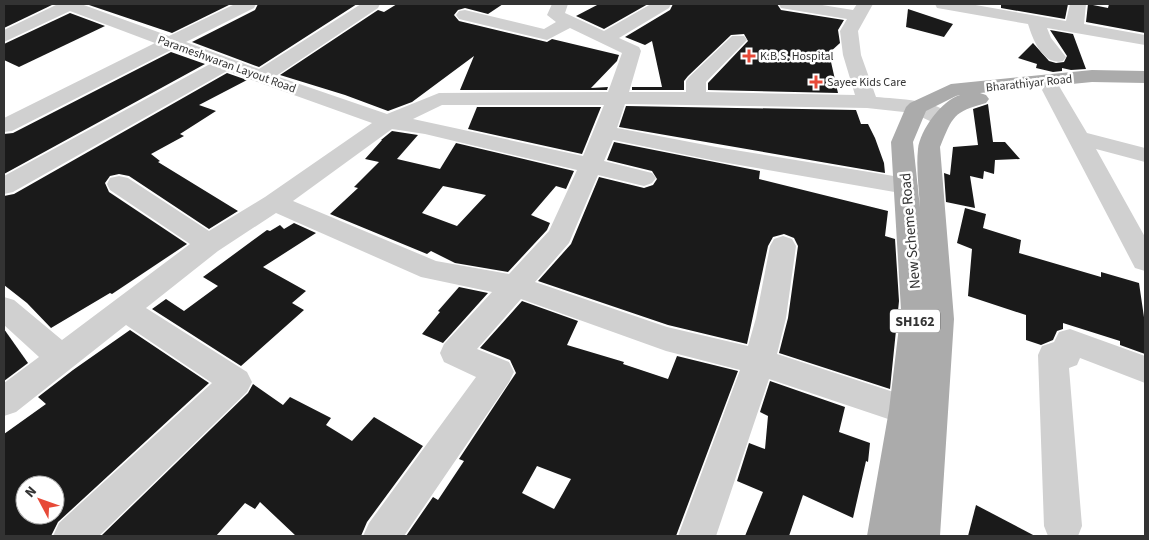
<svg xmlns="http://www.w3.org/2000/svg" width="1149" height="540" font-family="'Source Sans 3',sans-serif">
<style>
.building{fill:#1a1a1a;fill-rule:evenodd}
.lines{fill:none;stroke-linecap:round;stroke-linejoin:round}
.minor{fill:#d0d0d0;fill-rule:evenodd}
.major{fill:#ababab;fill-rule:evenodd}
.poi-dot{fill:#e74a38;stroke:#fff;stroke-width:2}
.labels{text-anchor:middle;stroke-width:5;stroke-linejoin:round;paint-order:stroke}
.far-poi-label{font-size:12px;fill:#333;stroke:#fff;text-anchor:start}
.far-street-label{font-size:12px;fill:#333;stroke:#fff}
.shield{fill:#fff;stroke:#707070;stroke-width:1}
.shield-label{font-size:14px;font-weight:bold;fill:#333}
.street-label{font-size:15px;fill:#333;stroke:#fff}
</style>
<rect width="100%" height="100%" fill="#fff"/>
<g class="building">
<path d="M4,4H54L4,28Z"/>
<path d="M86,4H231L172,33Z"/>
<path d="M258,4H357L259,67L192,42L255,10Z"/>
<path d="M397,4H503L488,14L465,8L458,10L454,15L459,21L547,42L552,39L619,55L617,61L591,88L608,87L607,90H460L474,56L412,102L388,111L345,95L280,75L378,10L384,12Z"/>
<path d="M599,4H648L604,29L576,16Z"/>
<path d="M673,4H777L781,10L844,20L838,30L840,43L829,53L838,93L708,90V83L748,41L744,34L731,35L688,76L684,81V90H632V87H662L652,41L645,45L625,37L670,10Z"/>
<path d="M1001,4H1068L1065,19L1001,8Z"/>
<path d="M1088,4L1108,8L1109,4H1145V33L1086,22Z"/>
<path d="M908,9L953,24L944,37L906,27Z"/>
<path d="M70,13L105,26L19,67L4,60V44Z"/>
<path d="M1050,30L1073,34L1086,69L1071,70L1062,68V71L1053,72L1036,68L1037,64L1018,58L1033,43L1049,61L1056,63L1064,62L1067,56Z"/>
<path d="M171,52L205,64L4,174V134L13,133Z"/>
<path d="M227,73L247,80L199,105L216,111L180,134L184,136L151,154L160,161L158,162L238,211L209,229L129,176L119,174L110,176L105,183L109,192L187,244L112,294L110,293L51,328L27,303L4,285V196L14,194Z"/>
<path d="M988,104L993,142H1005L1020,159L995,160L994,174L984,171L983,179L970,176L975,208L946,202L944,173L950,175L953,147L978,145L973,109Z"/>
<path d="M626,106L856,110L861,124H868L875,138L884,163L885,173L619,127Z"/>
<path d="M477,107H601L582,154L468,129Z"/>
<path d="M392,131L418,135L397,159L440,169L456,143L574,171L566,189L556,186L531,215L550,223L547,230L508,272L455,263L431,251L427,254L330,214L358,188L354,187L379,162L365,159L382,140H381ZM443,186L486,195L457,226L422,213Z"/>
<path d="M614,142L760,171L759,179L888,211L885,236L895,239L899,301L890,389L779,353L788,318L798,246L794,238L784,234L773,237L768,246L747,344L668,325L538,281L571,244L599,177L644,188L653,185L657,179L652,171L607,160Z"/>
<path d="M965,208L986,214L983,228L1021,240L1019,253L1101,277V272L1139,283L1145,324V354L1120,345V341L1063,323V329L1057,331L1053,340L1041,345L1026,340V315L968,296L972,249L957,243Z"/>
<path d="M294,223L316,233L263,267L306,291L292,303L304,310L241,366L152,309L166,299L184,311L218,286L203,277L267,230L270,231L280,225L284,229Z"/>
<path d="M459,287L488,293L443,343L422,334L440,312L438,311Z"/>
<path d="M522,301L578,321L567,345L624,362L623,364L668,379L677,356L738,371L676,536H406L433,497L438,500L464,461L459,459L516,373L510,360L480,348ZM537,466L571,479L554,509L522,493Z"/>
<path d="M4,329L28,363L4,381Z"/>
<path d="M130,330L209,383L58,522L51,536H4V434L46,404L38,397L73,370ZM25,485H55V515H25Z"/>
<path d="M770,381L845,407L839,432L870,443L868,462L866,461L853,518L803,495L789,536H745L763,492L737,481L749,443L765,449L768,416L760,412Z"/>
<path d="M253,384L283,405L290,397L331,418L326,425L352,441L374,417L423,446L367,522L361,536H296L260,502L255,509L245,503L216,536H101L248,393Z"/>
<path d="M976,505L1035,536H968Z"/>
</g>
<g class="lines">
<g class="minor">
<path d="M58,4H81L169,36L235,4H256L254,8L186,42L259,69L361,4H380L378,8L276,76L387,114L439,93L608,92L622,53L570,28L547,40L459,19L456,15L459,11L465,10L544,29L556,22L547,15L552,4H568L565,13L604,31L651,4H671L669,8L619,38L639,47L641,51L629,92H686V81L689,77L732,36H744L747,40L706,82V92L855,95L843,55L840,31L847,19L781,8L779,4H816L853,10L857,4H873L858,31L861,55L876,97C896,99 940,99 953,118L950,123L942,124L934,123L913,113L867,108L625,104L617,128L716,147L906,178L915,180L918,186L915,192L906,194L716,161L613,140L604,161L652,173L656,178L652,183L644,186L598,175L569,243L535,282L667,327L748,346L756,318L770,246L774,239L783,236L792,239L796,246L786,318L777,354L918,400L923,410L918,420L906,425L769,379L716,536H678L740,370L666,351L521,299L477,349L509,362L514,372L509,382L404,536H363L369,523L476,377L444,362L440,353L444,344L492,292L421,277L276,213L218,251L146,308L247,372L252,382L247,392L99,536H53L59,523L212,383L126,325L16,412L4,416V383L39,357L4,325V297L14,300L62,340L190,244L110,190L107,184L110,178L119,176L128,178L209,231L265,197L372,123L227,71L13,192L4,194V176L210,64L171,50L12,131L4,132V118L155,43L70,11L4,42V30ZM442,105H604L583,156L413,119ZM392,129L425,134L577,170L549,231L509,274L436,261L293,201Z"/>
<path d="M935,4H970L1066,21L1070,4H1086L1084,24L1145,35V45L1047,28L1051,38L1066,57L1063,61C1043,66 1033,40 1028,24L943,9L937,8Z"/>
<path d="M1052,84L1059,86L1087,133L1145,148V162L1096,149L1145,237V271L1135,268L1042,90L1045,86Z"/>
<path d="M1070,329L1145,356V383L1080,358L1077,365L1069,368L1082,526L1078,536H1048L1044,526L1038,355L1042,346L1054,342L1059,332Z"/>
</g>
<path class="major" d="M1092,70L1145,71V83L1092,82L980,93L986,95L989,99L986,103C953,112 953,116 940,147L954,319L940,536H867L889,410L901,310L891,142L906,107L910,103L951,84ZM960,95C942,100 920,130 918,149C916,168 919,189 920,208L913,142L926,111L956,96Z"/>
</g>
<g class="poi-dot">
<path d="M746.5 48.5h5v5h5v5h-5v5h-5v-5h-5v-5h5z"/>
<path d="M813.5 74.5h5v5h5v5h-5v5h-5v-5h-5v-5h5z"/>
</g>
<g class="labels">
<g class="far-poi-label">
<text x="760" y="60">K.B.S. Hospital</text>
<text x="827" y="86">Sayee Kids Care</text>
</g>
<g class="far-street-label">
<text transform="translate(227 64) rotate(20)" y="4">Parameshwaran Layout Road</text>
<text transform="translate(1029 83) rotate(-6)" y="4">Bharathiyar Road</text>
</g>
<rect class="shield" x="890" y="309.5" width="50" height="23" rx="4"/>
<g class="shield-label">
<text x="915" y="326">SH162</text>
</g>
<g class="street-label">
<text transform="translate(910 231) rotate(-95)" y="5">New Scheme Road</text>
</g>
</g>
<rect width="1149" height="540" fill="none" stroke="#333333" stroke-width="10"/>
<g transform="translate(40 500) rotate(311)"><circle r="24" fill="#ffffff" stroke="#adadad"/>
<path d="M0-4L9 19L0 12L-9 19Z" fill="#e74a38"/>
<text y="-8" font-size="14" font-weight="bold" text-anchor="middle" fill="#333333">N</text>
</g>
</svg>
